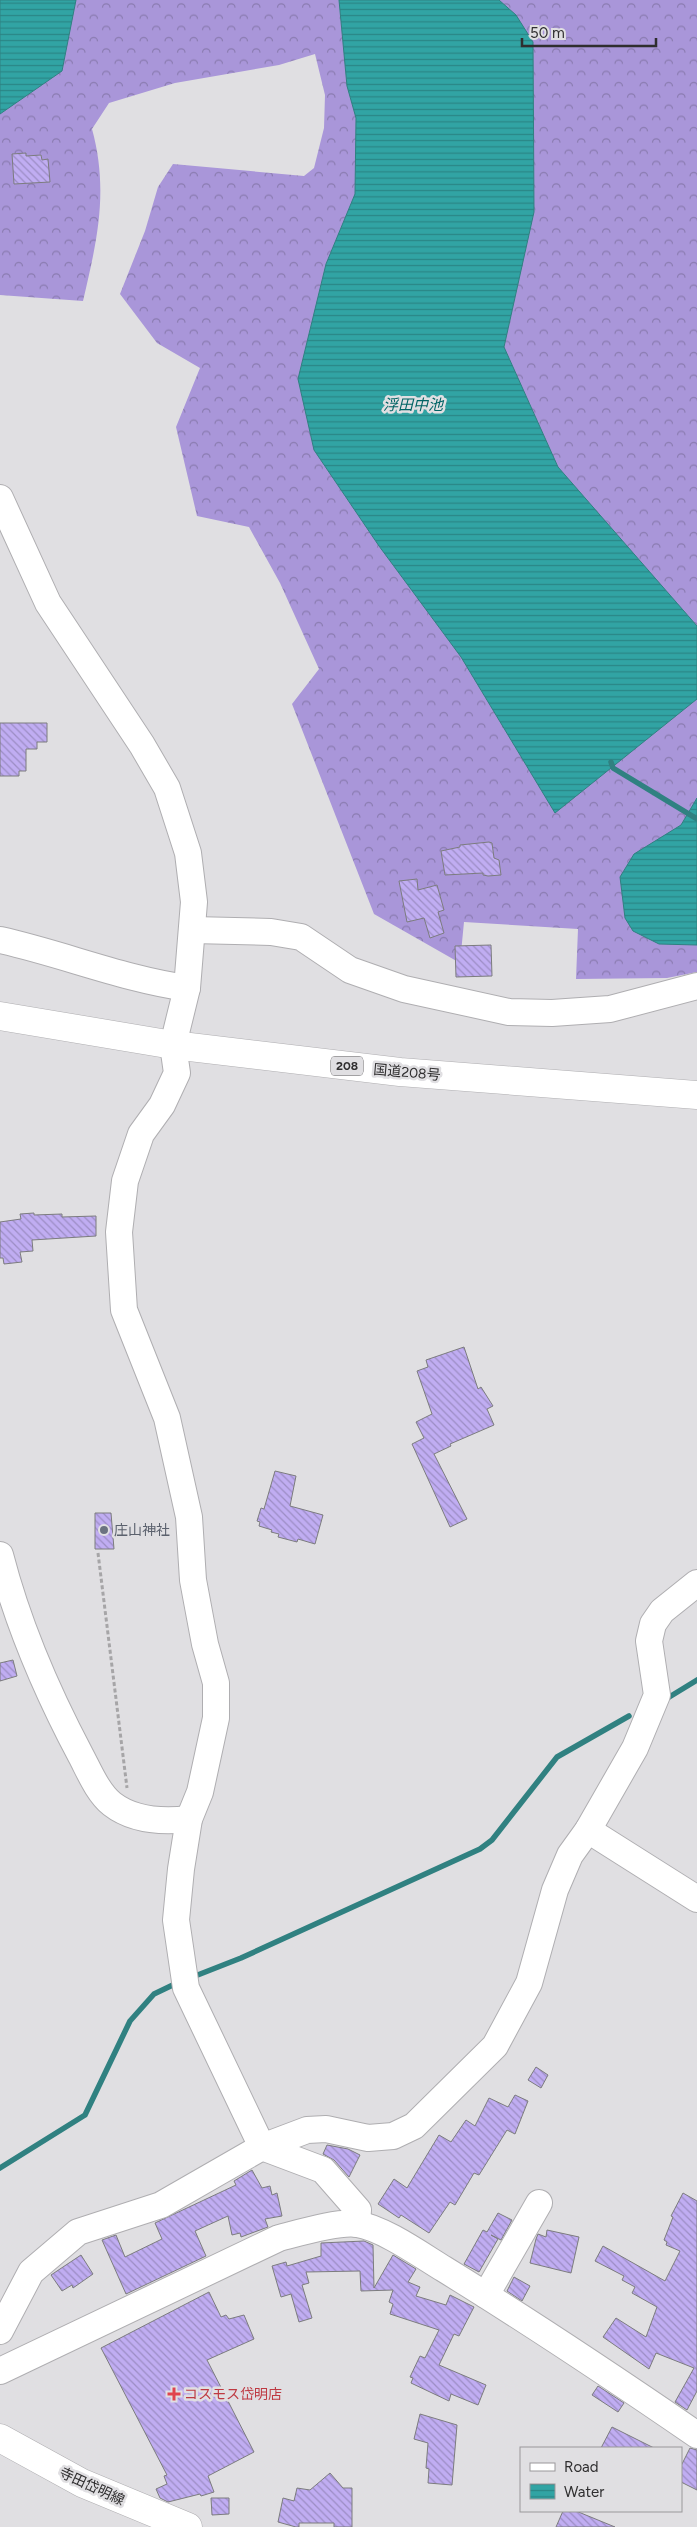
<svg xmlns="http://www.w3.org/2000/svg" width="697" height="2527" font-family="Figtree,'Noto Sans JP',sans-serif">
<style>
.forest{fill:url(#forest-crowns)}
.water{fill:url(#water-rules);stroke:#308181}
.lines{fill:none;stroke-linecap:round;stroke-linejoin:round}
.stream{stroke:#308181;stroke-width:5.5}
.building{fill:url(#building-back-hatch);stroke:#7c7c7e}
.minor-casing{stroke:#afaeb1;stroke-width:28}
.major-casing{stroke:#afaeb1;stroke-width:29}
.highway-casing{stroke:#afaeb1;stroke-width:29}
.path{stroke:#a6a5a7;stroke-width:3;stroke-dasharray:4 2.5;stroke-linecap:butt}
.minor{stroke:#fff;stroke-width:26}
.major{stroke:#fff;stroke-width:28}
.highway{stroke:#fff;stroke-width:28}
.worship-dot{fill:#6b7280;stroke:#e0dfe2;stroke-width:2}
.health-dot{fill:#e0444e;stroke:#e0dfe2;stroke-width:2}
.labels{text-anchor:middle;stroke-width:5;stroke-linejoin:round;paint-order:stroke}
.shield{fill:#e0dfe2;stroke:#646365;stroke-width:1}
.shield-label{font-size:12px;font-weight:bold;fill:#2f2e2f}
.street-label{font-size:14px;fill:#2f2e2f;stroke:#e0dfe2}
.worship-label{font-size:14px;fill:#5b616d;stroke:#e0dfe2;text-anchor:start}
.health-label{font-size:14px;fill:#be3a42;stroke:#e0dfe2;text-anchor:start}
.water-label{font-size:15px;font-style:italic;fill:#006364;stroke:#e0dfe2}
</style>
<defs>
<pattern id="forest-crowns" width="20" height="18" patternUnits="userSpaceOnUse" patternTransform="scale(1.25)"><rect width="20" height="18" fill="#a996d9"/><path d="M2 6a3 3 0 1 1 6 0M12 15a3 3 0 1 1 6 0" fill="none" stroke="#8a7bb0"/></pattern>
<pattern id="water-rules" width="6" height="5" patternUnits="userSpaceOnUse" patternTransform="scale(1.25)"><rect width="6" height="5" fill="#31a4a4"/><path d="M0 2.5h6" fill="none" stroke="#2a8686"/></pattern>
<pattern id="building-back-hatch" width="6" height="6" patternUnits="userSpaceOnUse" patternTransform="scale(1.25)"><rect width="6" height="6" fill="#c0adf2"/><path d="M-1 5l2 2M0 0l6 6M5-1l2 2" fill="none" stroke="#9c8dc4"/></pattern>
</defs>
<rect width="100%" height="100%" fill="#e0dfe2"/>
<path class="forest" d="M0,0H697V972L667,978L576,979L578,929L464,922L460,963L374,914L292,704L319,669L280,583L249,527L197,516L176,427L200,368L157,343L120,294L145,231L158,187L173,164L304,176L314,168L324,128L325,95L315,54L279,65L175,83L109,103L92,129C109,191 97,241 83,301L0,295Z"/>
<g class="water">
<path d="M0,0H76L62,71L0,114Z"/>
<path d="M339,0H499L516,15L533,42L534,212L504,347L558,467L697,626V699L555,813L461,657L379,546L314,450L298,379L326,264L355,194L356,118L347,86Z"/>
<path d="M697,798V945L659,944L633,931L625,918L620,877L634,854L681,825Z"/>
</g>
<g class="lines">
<g class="stream">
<path d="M611,762L613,768L697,819"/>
<path d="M666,1699L697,1680"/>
<path d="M190,1978L241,1958L480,1849L492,1840L557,1757L629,1716"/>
<path d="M0,2168L85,2115L130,2021L154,1994L179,1982"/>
</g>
</g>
<g class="building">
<path d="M26,153V156L41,155L42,160L48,159L50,182L14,184L12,154Z"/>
<path d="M0,723H47V742H37V749H26V771H19V776H0Z"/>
<path d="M489,842L492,843L494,858L499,860L501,875L488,876L483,875V873L445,875L441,851L460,847V845Z"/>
<path d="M417,879L418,890L437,885L444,910L438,912L444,933L430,938L424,918L407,922L399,881Z"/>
<path d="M491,945L492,976L456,977L455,946Z"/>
<path d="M34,1213V1215L62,1214V1217L96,1216V1236L32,1240L33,1251L20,1252L22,1262L4,1264L3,1258H0V1222L21,1219L20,1214Z"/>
<path d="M464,1347L478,1389L481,1387L493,1406L487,1409L494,1425L450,1444L451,1446L434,1454L467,1519L450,1527L412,1444L424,1438L416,1422L432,1414L417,1371L428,1367L426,1360Z"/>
<path d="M275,1471L296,1476L290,1506L323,1515L315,1544L298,1539L297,1542L278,1537L279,1534L271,1532L272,1530L259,1526L260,1522L257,1521L261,1508L264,1509Z"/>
<path d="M95,1513H111L114,1549H95Z"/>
<path d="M13,1660L17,1676L0,1681V1663Z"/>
<path d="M536,2067L548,2075L541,2088L528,2080Z"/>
<path d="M515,2095L528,2101L515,2134L507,2130L479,2175L474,2173L455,2205L450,2202L429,2233L401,2215L399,2218L378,2204L394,2179L407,2188L439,2135L451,2142L466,2120L475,2126L489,2098L508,2107Z"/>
<path d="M327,2145L348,2149L360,2155L349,2177L334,2160L323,2154Z"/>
<path d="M252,2170L262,2188L270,2186L272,2195L277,2193L282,2216L265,2219L268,2227L241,2237L240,2233L232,2235L228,2216L195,2231L206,2256L126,2294L102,2240L116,2235L125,2257L162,2239L155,2223L236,2185L234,2181Z"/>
<path d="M683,2193L697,2201V2391L687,2410L675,2402L694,2368L656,2353L649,2369L603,2337L616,2318L646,2337L657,2307L632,2293L635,2287L622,2280L624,2276L595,2261L603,2246L665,2281L680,2251L666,2245L667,2242L664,2240L673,2217L671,2216Z"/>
<path d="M498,2213L512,2220L501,2240L491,2235L498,2239L479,2272L464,2264L483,2230L487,2232Z"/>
<path d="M547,2230L579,2237L571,2273L530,2263L536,2239L538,2234L546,2237Z"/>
<path d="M364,2241L373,2245L374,2288L393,2255L416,2269L408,2282L420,2287L416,2296L446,2305L450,2295L474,2307L459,2336L454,2334L439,2365L486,2385L478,2405L451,2394L449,2401L411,2383L413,2378L410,2377L420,2356L425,2358L439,2330L390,2314L393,2304L389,2302L393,2290L361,2291L360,2271L306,2272L309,2283L302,2285L312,2318L299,2322L291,2294L281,2297L272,2266L286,2262L287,2266L321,2256V2243Z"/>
<path d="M81,2255L93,2274L73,2288L72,2285L62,2291L51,2275Z"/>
<path d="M514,2277L530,2286L522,2301L507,2291Z"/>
<path d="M209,2292L221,2317L226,2315L229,2319L244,2315L254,2339L207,2360L254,2452L208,2476L214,2492L201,2496L200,2494L168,2502L160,2498L156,2489L167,2484L164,2476L167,2475L101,2348Z"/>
<path d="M598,2386L624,2403L618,2412L592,2395Z"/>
<path d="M420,2414L457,2425L452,2485L428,2483L429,2469L426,2468L428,2443L414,2439Z"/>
<path d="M612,2427L654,2448H601Z"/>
<path d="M690,2448L697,2450V2490L681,2482V2466Z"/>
<path d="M330,2473L343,2488H352V2527H334V2523H299V2527H296L278,2522L283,2498L294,2501L297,2488L310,2490Z"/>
<path d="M211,2498H229V2514L212,2515Z"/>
<path d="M563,2511H576L615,2527H556Z"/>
</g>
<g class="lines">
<g class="minor-casing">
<g id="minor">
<path d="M0,498L48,603L142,745L167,788L188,853L194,902L187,988L173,1045L177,1073L162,1105L141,1134L125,1181L119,1232L124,1310L167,1418L189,1517L193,1580L205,1644L216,1683V1718L200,1792L189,1819L181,1869L176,1920L186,1988L262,2147L323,2170L358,2210L357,2224"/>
<path d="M192,930L271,932L301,937L350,970L404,989L509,1012L552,1013L610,1009L697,986"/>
<path d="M0,940C63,954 123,979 187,988"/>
<path d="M0,1555C18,1625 47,1692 81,1756C89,1771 98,1793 112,1804C134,1821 163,1822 189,1819"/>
<path d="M588,1830L697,1899"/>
<path d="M486,2295L539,2203"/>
<path d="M0,2331L31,2272L78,2232L161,2205L262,2147L307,2130L326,2129L368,2138L393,2136L414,2126L495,2046L529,1983L555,1890L570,1855L588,1830L635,1748L657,1695L649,1641L653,1624L662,1611L697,1583"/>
<path d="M0,2371L279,2238C299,2233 338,2221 357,2224C383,2228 421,2255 444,2269C530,2322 614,2378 697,2435"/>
</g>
</g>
<g class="major-casing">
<path id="major" d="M0,2438L82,2483L188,2527"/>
</g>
<g class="highway-casing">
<path id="highway" d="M0,1016L173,1045L400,1072L697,1095"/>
</g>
<path class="path" d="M98,1553L127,1788"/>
<use href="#minor" class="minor"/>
<use href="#major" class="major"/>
<use href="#highway" class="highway"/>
</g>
<circle class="worship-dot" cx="104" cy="1530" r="5"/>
<path class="health-dot" d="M171.5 2386.5h5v5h5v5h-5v5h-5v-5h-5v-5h5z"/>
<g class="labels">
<rect class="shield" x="331" y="1056.5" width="32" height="19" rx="4"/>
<g class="shield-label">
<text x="347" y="1070">208</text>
</g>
<g class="street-label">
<text transform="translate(407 1072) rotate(5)" y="5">国道208号</text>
<text transform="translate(92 2486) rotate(25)" y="5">寺田岱明線</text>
</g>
<g class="worship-label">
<text x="114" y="1535">庄山神社</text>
</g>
<g class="health-label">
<text x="184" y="2399">コスモス岱明店</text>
</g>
<g class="water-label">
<text x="413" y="410">浮田中池</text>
</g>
</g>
<rect x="520" y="2447" width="162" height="65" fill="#e0dfe2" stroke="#99989a"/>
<rect x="530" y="2463" width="25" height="8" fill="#ffffff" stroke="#99989a"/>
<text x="564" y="2472" font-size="15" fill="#2f2e2f">Road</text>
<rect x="530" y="2484" width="25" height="15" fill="url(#water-rules)" stroke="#99989a"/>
<text x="564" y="2497" font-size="15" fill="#2f2e2f">Water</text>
<path d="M522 38v8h134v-8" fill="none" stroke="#2f2e2f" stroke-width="2.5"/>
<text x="530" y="38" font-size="15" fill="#2f2e2f" stroke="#e0dfe2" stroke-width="4" paint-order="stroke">50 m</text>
</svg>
